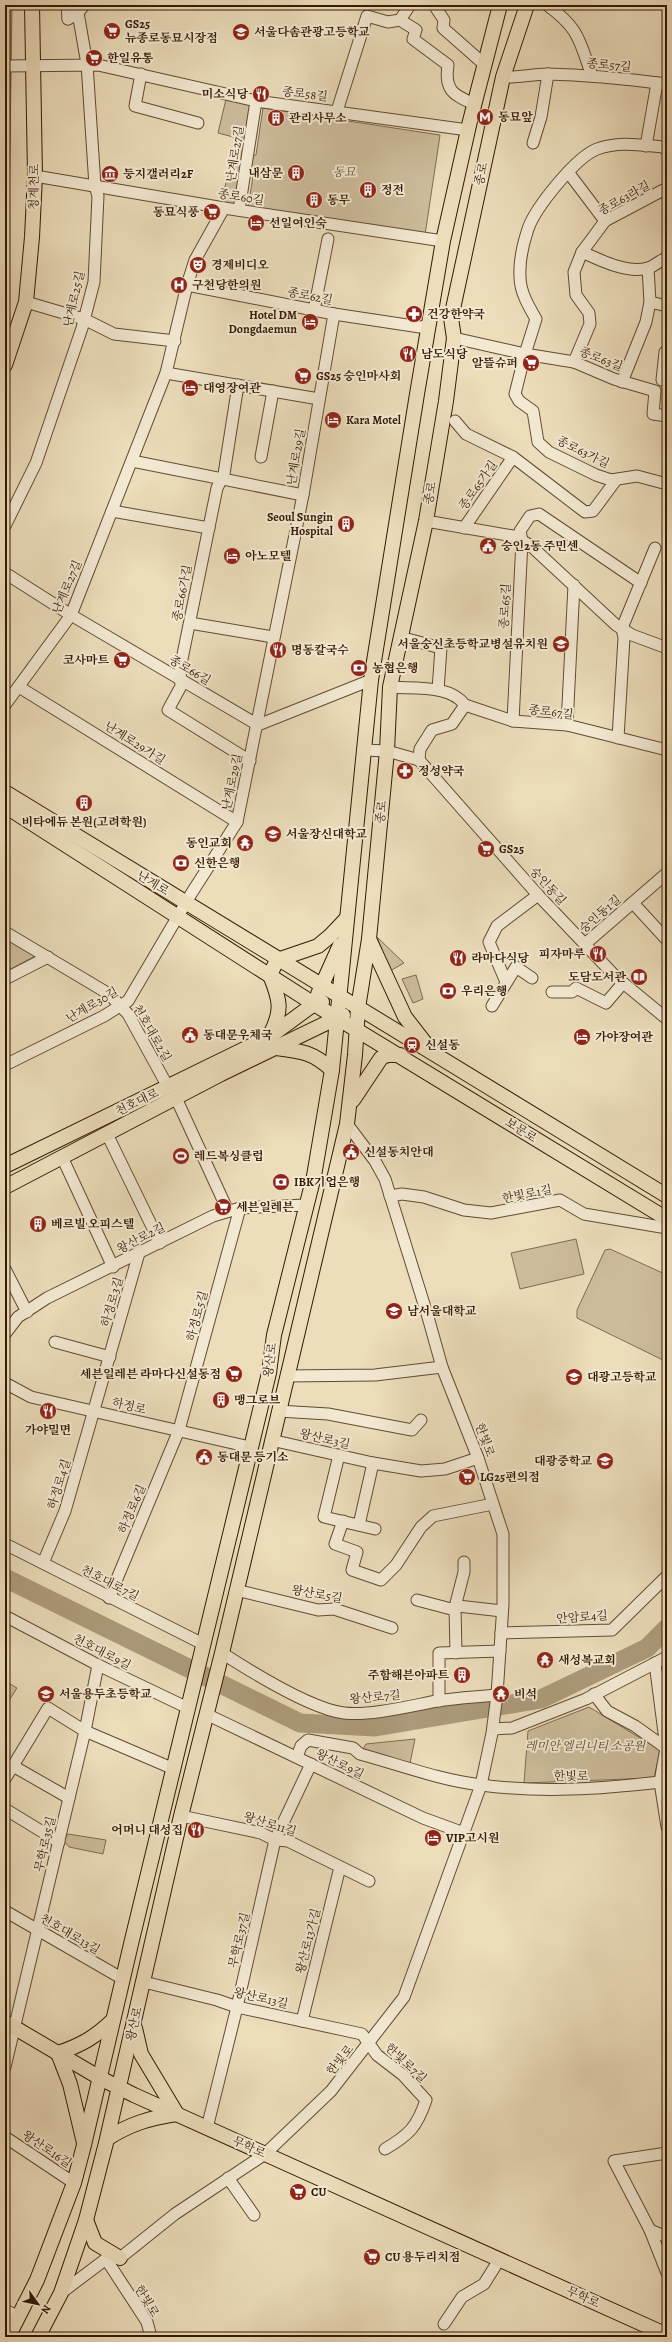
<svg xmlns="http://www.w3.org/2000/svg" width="672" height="2342" font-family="Alegreya,'Noto Serif KR',serif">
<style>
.green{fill:#cdbc9c;stroke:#806b50}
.water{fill:#ad9b7c;stroke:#7d674c}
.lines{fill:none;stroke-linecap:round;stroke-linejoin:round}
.shore{stroke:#705a40;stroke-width:1}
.river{stroke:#ad9b7c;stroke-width:19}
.minor-casing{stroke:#624b31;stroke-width:13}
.major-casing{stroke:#341a03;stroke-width:16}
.minor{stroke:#f3e9d3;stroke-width:11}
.major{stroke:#ecddbb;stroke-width:14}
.labels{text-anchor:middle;stroke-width:4;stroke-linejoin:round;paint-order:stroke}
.poi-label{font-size:12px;font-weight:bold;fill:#341a03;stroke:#f3e9d3;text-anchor:start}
.street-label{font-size:12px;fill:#341a03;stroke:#f3e9d3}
.park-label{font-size:12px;font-style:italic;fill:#624b31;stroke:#f3e9d3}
</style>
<rect width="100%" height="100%" fill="#ecddbb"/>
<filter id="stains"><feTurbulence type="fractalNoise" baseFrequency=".005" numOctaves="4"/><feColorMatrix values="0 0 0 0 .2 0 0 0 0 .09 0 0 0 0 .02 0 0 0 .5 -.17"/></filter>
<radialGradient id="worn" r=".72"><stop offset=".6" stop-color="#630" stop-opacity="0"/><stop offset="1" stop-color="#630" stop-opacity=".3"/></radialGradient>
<g class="green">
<path d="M226,99L252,105L236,208L220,207L237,138L218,133Z"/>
<path d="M263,108L440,135L425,235L248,208L253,176L248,175L251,155H256Z"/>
<path d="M5,936L37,955L5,972Z"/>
<path d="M377,937L404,963L390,971Z"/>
<path d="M416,975L423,999L413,1003L402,979Z"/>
<path d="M576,1239L584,1274L520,1289L511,1253Z"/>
<path d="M610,1249L667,1275V1362L577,1318V1310L605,1250Z"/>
<path d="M5,1681L17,1688L5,1707Z"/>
<path d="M589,1707L660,1750L654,1778L524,1783L528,1731Z"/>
<path d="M415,1739L409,1768L360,1754L366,1744Z"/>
<path d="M68,1834L106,1840L103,1854L69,1847L64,1841Z"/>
</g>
<path class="water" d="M5,5H12L9,215L5,234Z"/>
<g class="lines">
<g class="shore">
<path d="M8,5V59"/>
<path d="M5,209L8,72"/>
</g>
<path class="river" d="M5,1578L300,1723L375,1727L541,1699L647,1648L667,1628"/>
<g class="minor-casing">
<g id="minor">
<path d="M67,5L68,19"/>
<path d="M437,5L436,8L444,20L443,28L485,65"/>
<path d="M547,5C580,29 579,40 592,76"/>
<path d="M68,19L78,13L84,5"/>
<path d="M400,20L416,30L413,39L448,65C444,91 454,95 474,104"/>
<path d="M5,66L98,65L256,101L468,130"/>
<path d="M141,74L135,106L198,123"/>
<path d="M503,77C518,78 532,74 548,74C588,75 627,79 667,84"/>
<path d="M337,111L367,16L388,22L400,20L410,5"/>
<path d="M533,143L541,117L548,74"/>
<path d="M646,146L657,83"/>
<path d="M667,151L663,147C640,145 619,141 597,149C576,157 535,208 528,229C523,244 519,261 520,277C520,292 529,307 536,319L525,354L515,394L519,401L533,411L538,442L549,452L596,475L611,480L637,476L667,484"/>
<path d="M568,172L605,221"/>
<path d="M35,176L224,208L443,241"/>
<path d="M239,210L256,101"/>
<path d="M582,252C600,260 627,274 648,268C655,266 660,260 667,258"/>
<path d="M187,285L334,314L420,327L428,326"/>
<path d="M26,302L84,319L114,334L175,341"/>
<path d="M650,302L667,306"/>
<path d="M314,310L328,239"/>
<path d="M454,338L525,354L574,362L614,379L655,391L653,414L667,416"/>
<path d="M667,353L665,352L662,380H667"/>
<path d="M574,362L590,324L589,313L576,295L574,272L582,252L605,221L667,188"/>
<path d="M166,373L319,399"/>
<path d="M622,382L646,322L650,302L648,268"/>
<path d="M238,385L224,474L217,488L180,669L181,686L168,710L250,761"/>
<path d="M455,421L466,434L513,457L585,512L593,511L616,480"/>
<path d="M261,457L273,391"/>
<path d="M132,461L303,495"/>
<path d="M112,511L209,528"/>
<path d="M426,521L513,536L530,545L616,625L632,635L667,648"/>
<path d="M5,526L36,463L82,328L94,282L98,196L95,186L87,64L78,13"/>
<path d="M464,528L513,457"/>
<path d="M5,573L71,615L258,725L371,680"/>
<path d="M190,623L273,637"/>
<path d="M400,637L441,648L438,690"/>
<path d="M19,687L237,822"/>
<path d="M390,687C413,689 450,684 465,705L513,721L567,725L667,750"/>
<path d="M5,705L71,615L166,373L187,285L195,260L224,208"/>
<path d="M513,721L522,541L520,531L530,516L539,514L641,583"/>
<path d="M567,725L574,585"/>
<path d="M618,738L624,638L622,628L655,548"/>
<path d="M364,750L387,751L419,760L538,895L616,977L667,1019"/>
<path d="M419,760L420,749L432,730L452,724L465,705"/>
<path d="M633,903L667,940"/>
<path d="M5,932L109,994L128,1014L168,1087"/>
<path d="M585,944L667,873"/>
<path d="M5,979L48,957"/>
<path d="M506,982L489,942L497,926L538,895"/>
<path d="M552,992H572L576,988L606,1003L623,983"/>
<path d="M492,1006L516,967L532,978"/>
<path d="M5,1065L104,1016L128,1001L191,894L237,822L303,495L334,314"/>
<path d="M176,1098L228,1211"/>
<path d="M107,1134L160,1243"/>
<path d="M62,1157L113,1267"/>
<path d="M390,1196L402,1194L424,1197L464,1210L491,1213L560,1200L584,1214L667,1228"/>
<path d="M5,1269L27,1312"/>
<path d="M5,1334L18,1317L47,1298L213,1216L240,1208L306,1205"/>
<path d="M55,1342L110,1357"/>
<path d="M287,1376L375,1375L442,1367"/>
<path d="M5,1383L31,1397L250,1447"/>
<path d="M278,1411L328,1414L412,1430L421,1420"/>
<path d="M271,1440L373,1463L421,1471L445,1469L478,1458"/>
<path d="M339,1455L324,1517L375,1529"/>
<path d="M343,1521L335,1544L357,1552L352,1570L381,1580L396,1565L421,1527L433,1516L493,1504"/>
<path d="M359,1525L373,1463"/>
<path d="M5,1544L203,1644"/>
<path d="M43,1563L65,1511L139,1253"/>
<path d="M236,1590L318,1610L334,1609L392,1628"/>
<path d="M109,1598L179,1430L240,1208"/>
<path d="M417,1600L451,1609L458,1606L502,1611"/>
<path d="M5,1616L98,1665L188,1708"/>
<path d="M501,1633L612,1630L667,1576"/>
<path d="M222,1653C250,1671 311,1709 344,1713C370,1716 410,1706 437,1701C456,1698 477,1697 497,1695"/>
<path d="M456,1653L455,1607L464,1572V1562"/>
<path d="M655,1663L666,1748L660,1782L667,1827"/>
<path d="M594,1694L607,1711L635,1726L666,1748"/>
<path d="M439,1701V1653L500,1651"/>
<path d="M206,1714L423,1818L464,1833"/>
<path d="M493,1729L512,1728L586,1699L667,1657"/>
<path d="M297,1757L301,1746L308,1740L353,1748L360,1754C400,1765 440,1780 481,1785C541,1793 600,1789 660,1782L667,1779"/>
<path d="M13,1766L69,1798"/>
<path d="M5,1779L48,1708L85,1731L174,1769"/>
<path d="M5,1809L59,1842"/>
<path d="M181,1816L261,1833L275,1840L288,1841L369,1881"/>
<path d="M5,1911L123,1979"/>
<path d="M144,1982L217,2000L237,2007L362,2034L377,2055L403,2075L426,2100C417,2127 409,2135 385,2149"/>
<path d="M302,2021L340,1867"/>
<path d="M5,2067L85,1731L98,1665"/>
<path d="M207,2128L237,2007L275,1840L311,1764"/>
<path d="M5,2137L74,2183"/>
<path d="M667,2153L614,2161L650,2230L667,2273"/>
<path d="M228,2178L254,2215"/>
<path d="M650,2230L667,2237"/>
<path d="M106,2259L147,2322L151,2337"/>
<path d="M61,2293L106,2259L120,2258L175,2214L265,2154L331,2091L404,1997L481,1785L492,1733L497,1695L503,1604V1534L478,1458L442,1367L428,1317L385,1179L375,1161L347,1124"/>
<path d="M5,2310L19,2317"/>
<path d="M444,2324L462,2297L484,2284L499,2260"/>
</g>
</g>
<g class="major-casing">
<g id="major">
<path d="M5,365L26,302L32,237L35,176L32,5"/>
<path d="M5,792L667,1196"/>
<path d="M5,806L314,1004L667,1219"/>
<path d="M369,939L405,1017L429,1048"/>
<path d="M318,994L340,945"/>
<path d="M270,1035C283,1010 280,1000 270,975L277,960L318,946L330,936L346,919"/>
<path d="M276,1048C301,1051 313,1052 332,1070"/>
<path d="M353,1100L381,1058L387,1055H400"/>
<path d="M5,1166L269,1037L314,1004L322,1002"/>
<path d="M5,1187L221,1074L343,1015"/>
<path d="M5,2022L100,2078L134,2095L667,2335"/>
<path d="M135,2028L141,2054L177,2114"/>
<path d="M58,2053L70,2084L84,2143"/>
<path d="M58,2053C82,2045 95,2037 113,2020"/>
<path d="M108,2138C130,2124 150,2118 176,2114"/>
<path d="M86,2220L95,2243L120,2258"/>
<path d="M8,2337L37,2280L74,2183L84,2145L131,1944L269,1373L274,1335L314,1176L332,1070L371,680L417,394L443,241L470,121L500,5"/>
<path d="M38,2337L61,2293L86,2220L106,2143L181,1816L222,1653L347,1124L355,1055L358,1008L369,939L387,751L390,687L426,521L446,401L454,338L451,318L503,77L527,5"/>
</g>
</g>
<use href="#minor" class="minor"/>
<use href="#major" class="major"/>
</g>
<defs>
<g id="supermarket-disc" transform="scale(0.9)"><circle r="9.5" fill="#8f2418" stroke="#f3e9d3"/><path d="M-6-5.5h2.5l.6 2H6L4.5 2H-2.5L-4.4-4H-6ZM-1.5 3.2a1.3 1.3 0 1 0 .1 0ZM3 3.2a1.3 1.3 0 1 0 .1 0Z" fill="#fff"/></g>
<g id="school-disc" transform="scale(0.9)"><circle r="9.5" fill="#8f2418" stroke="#f3e9d3"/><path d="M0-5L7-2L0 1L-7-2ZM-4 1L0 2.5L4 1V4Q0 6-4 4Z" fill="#fff"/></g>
<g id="restaurant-disc" transform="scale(0.9)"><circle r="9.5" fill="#8f2418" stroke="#f3e9d3"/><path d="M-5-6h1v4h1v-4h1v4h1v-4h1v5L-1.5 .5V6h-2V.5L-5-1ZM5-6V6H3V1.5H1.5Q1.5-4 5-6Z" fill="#fff"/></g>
<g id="metro-disc" transform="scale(0.9)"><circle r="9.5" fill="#8f2418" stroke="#f3e9d3"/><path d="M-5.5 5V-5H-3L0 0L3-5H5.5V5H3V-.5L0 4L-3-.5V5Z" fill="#fff"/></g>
<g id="building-disc" transform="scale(0.9)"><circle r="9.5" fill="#8f2418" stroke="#f3e9d3"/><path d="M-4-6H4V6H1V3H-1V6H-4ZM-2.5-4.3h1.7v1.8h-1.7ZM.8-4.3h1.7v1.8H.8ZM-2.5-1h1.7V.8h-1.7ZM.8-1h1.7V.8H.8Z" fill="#fff"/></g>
<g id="museum-disc" transform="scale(0.9)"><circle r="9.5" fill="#8f2418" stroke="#f3e9d3"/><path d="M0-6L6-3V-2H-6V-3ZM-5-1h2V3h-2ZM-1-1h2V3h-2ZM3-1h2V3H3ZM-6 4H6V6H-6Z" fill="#fff"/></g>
<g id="hotel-disc" transform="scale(0.9)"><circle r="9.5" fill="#8f2418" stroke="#f3e9d3"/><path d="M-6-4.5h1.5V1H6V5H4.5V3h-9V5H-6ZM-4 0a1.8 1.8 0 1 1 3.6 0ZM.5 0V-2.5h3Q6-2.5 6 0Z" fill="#fff"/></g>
<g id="theatre-disc" transform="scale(0.9)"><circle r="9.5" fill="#8f2418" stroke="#f3e9d3"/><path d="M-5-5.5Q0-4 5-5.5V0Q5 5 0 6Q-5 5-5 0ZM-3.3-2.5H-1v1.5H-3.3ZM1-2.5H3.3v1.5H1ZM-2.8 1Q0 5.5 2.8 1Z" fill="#fff"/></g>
<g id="hospital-disc" transform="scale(0.9)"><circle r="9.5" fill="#8f2418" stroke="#f3e9d3"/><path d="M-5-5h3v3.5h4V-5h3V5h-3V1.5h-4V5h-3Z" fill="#fff"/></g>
<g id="pharmacy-disc" transform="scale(0.9)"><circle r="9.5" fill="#8f2418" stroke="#f3e9d3"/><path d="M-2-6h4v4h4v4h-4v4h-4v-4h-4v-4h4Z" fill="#fff"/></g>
<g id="civic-disc" transform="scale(0.9)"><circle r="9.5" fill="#8f2418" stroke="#f3e9d3"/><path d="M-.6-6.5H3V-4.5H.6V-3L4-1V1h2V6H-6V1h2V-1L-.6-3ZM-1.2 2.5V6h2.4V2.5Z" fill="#fff"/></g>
<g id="bank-disc" transform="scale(0.9)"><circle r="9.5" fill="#8f2418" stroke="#f3e9d3"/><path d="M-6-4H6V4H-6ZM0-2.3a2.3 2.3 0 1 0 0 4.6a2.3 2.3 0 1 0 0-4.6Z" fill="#fff"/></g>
<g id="university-disc" transform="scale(0.9)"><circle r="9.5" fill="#8f2418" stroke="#f3e9d3"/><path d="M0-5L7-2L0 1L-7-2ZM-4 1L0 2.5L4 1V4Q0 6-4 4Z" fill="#fff"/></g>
<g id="temple-disc" transform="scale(0.9)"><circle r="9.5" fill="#8f2418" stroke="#f3e9d3"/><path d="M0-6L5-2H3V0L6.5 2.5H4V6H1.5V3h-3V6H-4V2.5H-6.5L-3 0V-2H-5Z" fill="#fff"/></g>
<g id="library-disc" transform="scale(0.9)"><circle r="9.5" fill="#8f2418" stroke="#f3e9d3"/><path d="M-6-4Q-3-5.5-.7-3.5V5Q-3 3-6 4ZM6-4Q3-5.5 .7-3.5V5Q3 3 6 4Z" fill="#fff"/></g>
<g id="station-disc" transform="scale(0.9)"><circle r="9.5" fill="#8f2418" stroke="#f3e9d3"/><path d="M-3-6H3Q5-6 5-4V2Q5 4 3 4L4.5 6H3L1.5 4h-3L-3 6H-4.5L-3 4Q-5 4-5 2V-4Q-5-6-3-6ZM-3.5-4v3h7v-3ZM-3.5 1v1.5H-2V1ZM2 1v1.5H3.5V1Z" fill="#fff"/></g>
<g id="stadium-disc" transform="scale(0.9)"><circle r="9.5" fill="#8f2418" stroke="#f3e9d3"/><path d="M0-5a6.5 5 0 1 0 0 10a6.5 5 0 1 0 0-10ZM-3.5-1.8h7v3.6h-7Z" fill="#fff"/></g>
</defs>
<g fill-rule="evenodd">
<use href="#supermarket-disc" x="112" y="31"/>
<use href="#school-disc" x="241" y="32"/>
<use href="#supermarket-disc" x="94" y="58"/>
<use href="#restaurant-disc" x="261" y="94"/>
<use href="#metro-disc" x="485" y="117"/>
<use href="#building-disc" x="276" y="118"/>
<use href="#building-disc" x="296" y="173"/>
<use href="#museum-disc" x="110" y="174"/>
<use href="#building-disc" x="368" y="190"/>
<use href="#building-disc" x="314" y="200"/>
<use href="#supermarket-disc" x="212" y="212"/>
<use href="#hotel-disc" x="256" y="223"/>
<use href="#theatre-disc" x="198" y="265"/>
<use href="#hospital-disc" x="179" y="285"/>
<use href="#pharmacy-disc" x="414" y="314"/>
<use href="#hotel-disc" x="310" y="322"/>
<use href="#restaurant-disc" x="408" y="354"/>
<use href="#supermarket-disc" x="531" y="363"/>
<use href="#supermarket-disc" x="303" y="376"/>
<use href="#hotel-disc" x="190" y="388"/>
<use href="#hotel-disc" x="333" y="420"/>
<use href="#building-disc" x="346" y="524"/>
<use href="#civic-disc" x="488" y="546"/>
<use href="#hotel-disc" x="232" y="556"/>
<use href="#school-disc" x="561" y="644"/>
<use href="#restaurant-disc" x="278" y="650"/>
<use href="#supermarket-disc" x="122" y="660"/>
<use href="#bank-disc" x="359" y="668"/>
<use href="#pharmacy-disc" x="405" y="771"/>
<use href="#building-disc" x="84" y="803"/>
<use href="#university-disc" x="273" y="834"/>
<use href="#temple-disc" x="245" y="843"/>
<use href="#supermarket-disc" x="486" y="849"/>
<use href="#bank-disc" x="181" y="863"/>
<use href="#restaurant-disc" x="598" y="954"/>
<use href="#restaurant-disc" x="458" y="958"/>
<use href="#library-disc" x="639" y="977"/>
<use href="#bank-disc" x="448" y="991"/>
<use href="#civic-disc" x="190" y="1035"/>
<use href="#hotel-disc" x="582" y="1037"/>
<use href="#station-disc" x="412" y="1045"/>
<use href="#civic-disc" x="351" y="1152"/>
<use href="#stadium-disc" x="181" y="1156"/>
<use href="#bank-disc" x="281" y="1182"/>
<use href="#supermarket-disc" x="223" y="1207"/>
<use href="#building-disc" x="38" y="1224"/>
<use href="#university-disc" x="394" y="1311"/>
<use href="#supermarket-disc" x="234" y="1374"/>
<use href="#school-disc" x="574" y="1377"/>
<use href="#building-disc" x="221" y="1400"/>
<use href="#restaurant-disc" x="48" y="1411"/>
<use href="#civic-disc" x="204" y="1457"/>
<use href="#school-disc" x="605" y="1461"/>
<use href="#supermarket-disc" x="467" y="1477"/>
<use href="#temple-disc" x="545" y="1660"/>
<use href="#building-disc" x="462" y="1675"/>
<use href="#school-disc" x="46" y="1694"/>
<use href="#temple-disc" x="501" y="1694"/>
<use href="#restaurant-disc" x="196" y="1830"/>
<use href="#hotel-disc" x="433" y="1838"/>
<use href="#supermarket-disc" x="298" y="2192"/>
<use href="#supermarket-disc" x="372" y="2257"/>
</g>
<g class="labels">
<g class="poi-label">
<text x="125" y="28">GS25<tspan x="125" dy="14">뉴종로동묘시장점</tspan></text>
<text x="254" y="36">서울다솜관광고등학교</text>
<text x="107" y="62">한일유통</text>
<text x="248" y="98" text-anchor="end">미소식당</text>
<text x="498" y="121">동묘앞</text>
<text x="289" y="122">관리사무소</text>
<text x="283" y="177" text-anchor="end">내삼문</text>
<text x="123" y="178">둥지갤러리2F</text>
<text x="381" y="194">정전</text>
<text x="327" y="204">동무</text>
<text x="199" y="216" text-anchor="end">동묘식풍</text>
<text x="269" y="227">선일여인숙</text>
<text x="211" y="269">경제비디오</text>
<text x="192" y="289">구천당한의원</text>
<text x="427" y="318">건강한약국</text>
<text x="297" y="319" text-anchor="end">Hotel DM<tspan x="297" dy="14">Dongdaemun</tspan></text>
<text x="421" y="358">남도식당</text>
<text x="518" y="367" text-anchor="end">알뜰슈퍼</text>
<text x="316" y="380">GS25 숭인마사회</text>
<text x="203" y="392">대영장여관</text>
<text x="346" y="424">Kara Motel</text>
<text x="333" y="521" text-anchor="end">Seoul Sungin<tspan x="333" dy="14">Hospital</tspan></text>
<text x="501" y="550">숭인2동 주민센</text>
<text x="245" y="560">아노모텔</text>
<text x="548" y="648" text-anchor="end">서울숭신초등학교병설유치원</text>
<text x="291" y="654">명동칼국수</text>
<text x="109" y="664" text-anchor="end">코사마트</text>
<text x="372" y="672">농협은행</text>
<text x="418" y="775">정성약국</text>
<text x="84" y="826" text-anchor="middle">비타에듀 본원(고려학원)</text>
<text x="286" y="838">서울장신대학교</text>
<text x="232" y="847" text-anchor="end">동인교회</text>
<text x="499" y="853">GS25</text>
<text x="194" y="867">신한은행</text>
<text x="585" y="958" text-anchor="end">피자마루</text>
<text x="471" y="962">라마다식당</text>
<text x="626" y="981" text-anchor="end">도담도서관</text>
<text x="461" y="995">우리은행</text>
<text x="203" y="1039">동대문우체국</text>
<text x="595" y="1041">가야장여관</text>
<text x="425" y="1049">신설동</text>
<text x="364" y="1156">신설동치안대</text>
<text x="194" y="1160">레드복싱클럽</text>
<text x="294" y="1186">IBK기업은행</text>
<text x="236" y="1211">세븐일레븐</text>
<text x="51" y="1228">베르빌 오피스텔</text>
<text x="407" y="1315">남서울대학교</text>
<text x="221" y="1378" text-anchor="end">세븐일레븐 라마다신설동점</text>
<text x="587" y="1381">대광고등학교</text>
<text x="234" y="1404">맹그로브</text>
<text x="48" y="1434" text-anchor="middle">가야밀면</text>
<text x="217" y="1461">동대문 등기소</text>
<text x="592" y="1465" text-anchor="end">대광중학교</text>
<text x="480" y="1481">LG25편의점</text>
<text x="558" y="1664">새성복교회</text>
<text x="449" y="1679" text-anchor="end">주함해븐아파트</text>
<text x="59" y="1698">서울용두초등학교</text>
<text x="514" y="1698">비석</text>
<text x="183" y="1834" text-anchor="end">어머니 대성집</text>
<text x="446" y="1842">VIP고시원</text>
<text x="311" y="2196">CU</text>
<text x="385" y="2261">CU 용두리치점</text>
</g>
<g class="street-label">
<text transform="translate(609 65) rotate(5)" y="4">종로57길</text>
<text transform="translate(305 94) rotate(7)" y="4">종로58길</text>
<text transform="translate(235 154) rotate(-81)" y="4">난계로27길</text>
<text transform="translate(481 174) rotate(-78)" y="4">종로</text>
<text transform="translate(34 187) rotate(-89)" y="4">청계천로</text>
<text transform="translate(241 197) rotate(9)" y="4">종로60길</text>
<text transform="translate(624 198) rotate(-29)" y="4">종로63라길</text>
<text transform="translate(310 296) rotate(11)" y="4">종로62길</text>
<text transform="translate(74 299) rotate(-77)" y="4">난계로25길</text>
<text transform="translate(601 359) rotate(21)" y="4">종로63길</text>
<text transform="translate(583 452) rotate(26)" y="4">종로63가길</text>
<text transform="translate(296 457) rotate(-80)" y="4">난계로29길</text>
<text transform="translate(478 485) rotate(-55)" y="4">종로65가길</text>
<text transform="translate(430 493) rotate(-80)" y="4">종로</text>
<text transform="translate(67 587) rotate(-67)" y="4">난계로27길</text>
<text transform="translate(182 593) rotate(-79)" y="4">종로66가길</text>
<text transform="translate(505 606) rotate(-87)" y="4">종로65길</text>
<text transform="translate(190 670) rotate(30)" y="4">종로66길</text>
<text transform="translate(551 712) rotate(7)" y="4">종로67길</text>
<text transform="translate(135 743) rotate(32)" y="4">난계로29가길</text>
<text transform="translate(232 782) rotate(-78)" y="4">난계로29길</text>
<text transform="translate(381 812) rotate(-84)" y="4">종로</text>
<text transform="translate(153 883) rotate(31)" y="4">난계로</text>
<text transform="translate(548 886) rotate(47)" y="4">숭인동길</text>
<text transform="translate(600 914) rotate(-41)" y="4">숭인동1길</text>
<text transform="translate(92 1005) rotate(-30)" y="4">난계로30길</text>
<text transform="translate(152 1033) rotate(60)" y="4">천호대로2길</text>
<text transform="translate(137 1102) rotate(-26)" y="4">천호대로</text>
<text transform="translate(521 1130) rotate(32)" y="4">보문로</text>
<text transform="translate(527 1194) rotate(-11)" y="4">한빛로1길</text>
<text transform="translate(141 1238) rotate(-27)" y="4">왕산로2길</text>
<text transform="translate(112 1302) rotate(-74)" y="4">하정로3길</text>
<text transform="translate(197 1316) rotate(-75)" y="4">하정로5길</text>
<text transform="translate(270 1360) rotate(-82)" y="4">왕산로</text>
<text transform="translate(129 1406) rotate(13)" y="4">하정로</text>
<text transform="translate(325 1439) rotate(13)" y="4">왕산로3길</text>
<text transform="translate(485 1440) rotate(70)" y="4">한빛로</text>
<text transform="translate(59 1484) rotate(-73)" y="4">하정로4길</text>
<text transform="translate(132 1509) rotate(-67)" y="4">하정로6길</text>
<text transform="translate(110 1583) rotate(27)" y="4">천호대로7길</text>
<text transform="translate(317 1594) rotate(10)" y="4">왕산로5길</text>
<text transform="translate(582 1617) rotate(-4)" y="4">안암로4길</text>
<text transform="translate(102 1652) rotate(27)" y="4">천호대로9길</text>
<text transform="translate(375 1697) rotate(-5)" y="4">왕산로7길</text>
<text transform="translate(340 1764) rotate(26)" y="4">왕산로9길</text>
<text transform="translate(571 1776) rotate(1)" y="4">한빛로</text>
<text transform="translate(270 1824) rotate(17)" y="4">왕산로11길</text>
<text transform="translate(45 1844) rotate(-77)" y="4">무학로35길</text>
<text transform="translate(70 1934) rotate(30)" y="4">천호대로13길</text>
<text transform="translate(239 1940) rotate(-77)" y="4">무학로37길</text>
<text transform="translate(308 1941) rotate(-76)" y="4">왕산로13가길</text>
<text transform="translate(261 1998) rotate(13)" y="4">왕산로13길</text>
<text transform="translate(134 2024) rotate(-77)" y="4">왕산로</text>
<text transform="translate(340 2060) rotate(-51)" y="4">한빛로</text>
<text transform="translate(406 2063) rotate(43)" y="4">한빛로7길</text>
<text transform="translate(249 2147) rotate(24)" y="4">무학로</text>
<text transform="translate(47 2149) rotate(34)" y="4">왕산로16길</text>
<text transform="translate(583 2297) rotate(24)" y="4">무학로</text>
<text transform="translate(147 2301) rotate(59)" y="4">한빛로</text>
</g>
<g class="park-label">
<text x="344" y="176">동묘</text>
<text x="585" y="1750">레미안 엘리니티 소공원</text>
</g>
</g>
<rect width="672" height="2342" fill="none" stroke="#ecddbb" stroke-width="20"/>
<rect x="6" y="6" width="660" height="2330" fill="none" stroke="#341a03" stroke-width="2"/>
<rect x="10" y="10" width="652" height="2322" fill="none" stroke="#341a03"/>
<g transform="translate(38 2304) rotate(123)" stroke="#f3e9d3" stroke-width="3" paint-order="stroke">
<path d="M0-3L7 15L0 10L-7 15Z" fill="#341a03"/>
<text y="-6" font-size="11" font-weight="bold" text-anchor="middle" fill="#341a03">N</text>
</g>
<rect width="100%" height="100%" filter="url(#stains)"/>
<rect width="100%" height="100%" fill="url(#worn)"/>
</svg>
